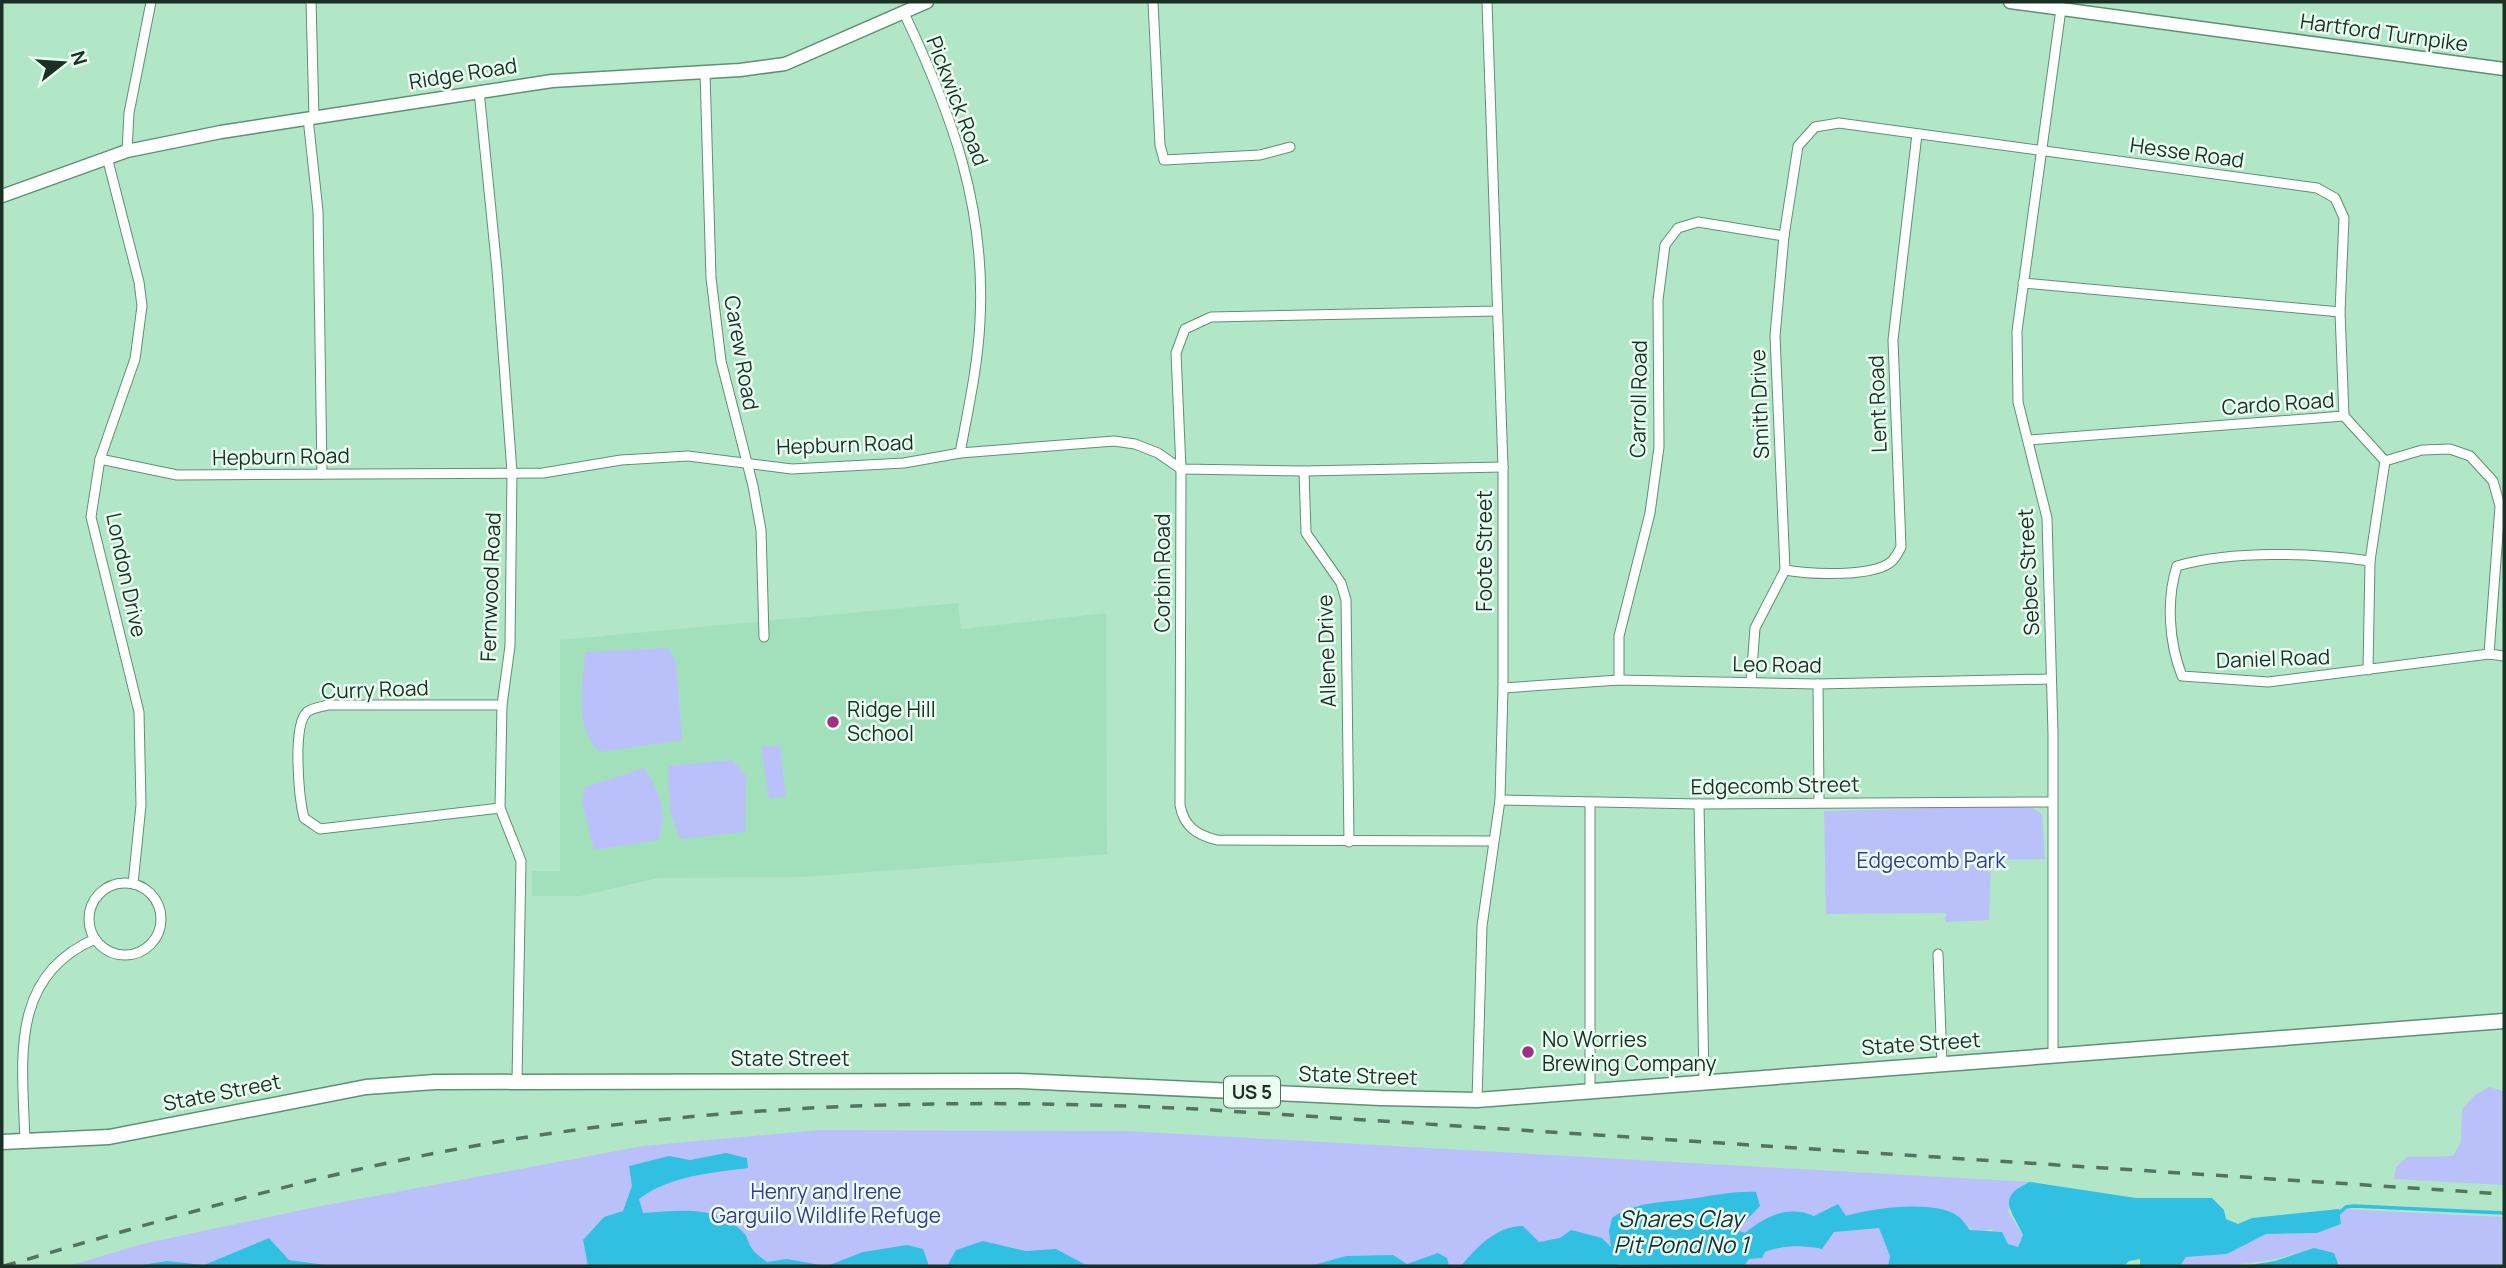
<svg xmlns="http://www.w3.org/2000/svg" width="2506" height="1268" font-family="Manrope,sans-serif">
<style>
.built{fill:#a2e0bc}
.green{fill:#bac1fa}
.water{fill:#31bfe2}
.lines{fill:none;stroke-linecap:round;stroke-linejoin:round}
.stream{stroke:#31bfe2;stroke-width:3.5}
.minor-casing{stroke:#5e9174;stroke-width:11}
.secondary-casing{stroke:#5e9174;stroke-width:15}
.primary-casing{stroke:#5e9174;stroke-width:17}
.minor{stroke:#fff;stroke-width:9}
.secondary{stroke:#fff;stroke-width:12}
.primary{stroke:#fff;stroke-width:14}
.rail{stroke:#537461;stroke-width:3.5;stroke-dasharray:12 12;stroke-linecap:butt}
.poi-dot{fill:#a22e87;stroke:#eafff2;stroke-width:2.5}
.labels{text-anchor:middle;stroke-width:5;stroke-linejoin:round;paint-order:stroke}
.shield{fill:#eafff2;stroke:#596e62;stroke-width:2}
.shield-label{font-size:19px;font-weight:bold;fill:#1b3024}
.street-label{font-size:21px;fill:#1b3024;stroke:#eafff2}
.poi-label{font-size:21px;fill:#1b3024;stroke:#eafff2;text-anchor:start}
.park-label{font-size:21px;fill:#3b3798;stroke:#eafff2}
.water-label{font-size:23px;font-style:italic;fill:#172e34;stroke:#eafff2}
</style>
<rect width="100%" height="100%" fill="#b1e6c7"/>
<path class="built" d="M958,603L961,629L1106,613L1107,854L803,877L658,878L580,896H532V871H560V640Z"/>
<g class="green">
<path d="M668,648L676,661L682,740L600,752C573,726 583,687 585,652Z"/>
<path d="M780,745L786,796L769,799L761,747Z"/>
<path d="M732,760L746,775L745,832L680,839L670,811L668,766Z"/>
<path d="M644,768C660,791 668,814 658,840L594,850L582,801L585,787Z"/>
<path d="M2019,806L2033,808L2042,814L2045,859L1991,860L1989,920L1945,922L1946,913L1826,914L1824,811Z"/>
<path d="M2489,1087L2504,1091V1185L2394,1179L2396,1167L2407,1157L2453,1156L2461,1142L2462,1109L2475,1095Z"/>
<path d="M821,1130L1126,1131L2030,1182L2018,1187L2008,1212L2023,1235L2018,1247L2008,1244L1991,1229C1974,1234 1969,1229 1959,1217L1963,1266H599L583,1240L588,1266H333L289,1260L269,1238L204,1265L167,1261L136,1266H69L142,1244L316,1207L643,1146Z"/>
<path d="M2339,1209L2504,1217V1266H2339L2340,1263L2314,1248C2264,1265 2232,1266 2180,1266L2186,1257L2227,1254L2266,1234L2317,1233L2341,1224Z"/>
</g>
<g class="water">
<path d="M726,1153L747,1158L748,1168C710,1173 669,1176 639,1199L643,1213C680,1211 715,1204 743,1232C748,1237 747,1241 751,1247C754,1253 762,1258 767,1262L787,1259L826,1266H588L583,1240L604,1217L623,1211L632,1186L629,1166L669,1156L690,1160Z"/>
<path d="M2030,1182L2136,1198H2212L2224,1210L2226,1219L2238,1224L2252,1218L2339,1209L2341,1224L2317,1233L2266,1234L2227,1254L2186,1257L2180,1266H2140V1259L2129,1261L2124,1266H1888L1890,1256L1879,1228L1834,1232L1822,1249C1804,1245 1783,1245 1765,1252L1762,1258L1749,1259L1744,1266L1618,1264L1617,1266H1461C1477,1247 1496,1226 1523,1226L1539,1242L1560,1238L1571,1230L1602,1238L1611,1247L1609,1231L1612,1218C1639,1200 1665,1203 1696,1198C1717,1195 1735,1191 1756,1192L1760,1206L1737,1230L1745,1233C1766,1216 1788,1205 1814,1216L1838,1204L1846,1216C1872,1208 1937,1199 1959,1217C1963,1220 1967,1226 1970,1230L2002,1232L2008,1244L2018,1247L2023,1235C2012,1211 1995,1197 2030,1182Z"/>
<path d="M269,1238L289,1260L333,1266H136L167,1261L204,1265Z"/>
<path d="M983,1241L1026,1251L1056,1249L1084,1264L1097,1266H947L956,1250Z"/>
<path d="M907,1245L923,1249L929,1266H827L863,1252Z"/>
<path d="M2314,1248L2334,1253L2339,1266H2244L2275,1261Z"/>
<path d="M1438,1253L1447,1258L1449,1266H1310L1346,1256L1393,1255L1407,1264Z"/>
</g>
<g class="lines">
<path class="stream" d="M2338,1214L2346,1207L2354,1206L2504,1213"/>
<g class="minor-casing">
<g id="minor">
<path d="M311,2L314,117"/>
<path d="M1153,2L1160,145L1164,160L1260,155L1290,147"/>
<path d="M904,13C952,114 986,207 980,321C978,365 968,410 960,453"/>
<path d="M705,72L711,278L721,361L753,486L761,530L764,637"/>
<path d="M479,91L497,270L512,472L510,646L502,705L500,808L521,861L517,1081"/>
<path d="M308,118L318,211L322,474"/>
<path d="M127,151L129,113L151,2"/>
<path d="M107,157L139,282L142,306L135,359L100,459L91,517L139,712L141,805L133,884"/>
<path d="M2023,283L2340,312"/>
<path d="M2344,416L2385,461L2370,561L2368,670"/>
<path d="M2028,440L2344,416"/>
<path d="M100,459L177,475L543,473L621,460L688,456L792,469L904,463L960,453L1114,441L1135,444L1158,453L1181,469L1304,471L1503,467"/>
<path d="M2385,461L2422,450L2450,449L2470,456L2493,481L2500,506L2489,654"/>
<path d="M1304,471L1306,533L1341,583L1346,600L1349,842"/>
<path d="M2370,561C2312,553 2233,550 2177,566C2166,600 2169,643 2182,676L2268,682L2489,654L2504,656"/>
<path d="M1785,570C1808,574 1874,578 1892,561C1896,557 1899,551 1901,547L1893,340L1917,134"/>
<path d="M1619,680V636L1650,513L1659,447L1658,300L1665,245L1678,228L1698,222L1784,236"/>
<path d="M1751,681L1755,628L1785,570L1775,336L1784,236L1798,146L1815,127L1839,123L2317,188L2335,198L2344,218L2340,312L2344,416"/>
<path d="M1818,684L1819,802"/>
<path d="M1503,688L1619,680L1818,684L2050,679"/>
<path d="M1500,800L1699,804L2051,802"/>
<path d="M1590,804V1091"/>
<path d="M1699,804L1704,1082"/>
<path d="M500,808L320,829L304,818C299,798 292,726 307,712C312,708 321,707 328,705H502"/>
<path d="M1492,841L1217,840C1197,835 1184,827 1180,805L1181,469L1176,353L1185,329L1211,317L1497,311"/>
<circle cx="125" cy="919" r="36"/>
<path d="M1938,954L1942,1064"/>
<path d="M2053,1054V733L2047,518L2018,402L2017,331L2061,9"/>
<path d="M1477,1100L1482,926L1500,800L1503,688V467L1487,2"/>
<path d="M25,1143C23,1064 7,977 95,939"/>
</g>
</g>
<g class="secondary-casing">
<g id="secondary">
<path d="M2010,2L2504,69"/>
<path d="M2,196L127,151L221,132L552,81L740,70L785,64L927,2"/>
</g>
</g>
<g class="primary-casing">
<path id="primary" d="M2,1142L109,1137L366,1087L435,1082L1020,1081L1381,1098L1477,1100L2504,1021"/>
</g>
<use href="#minor" class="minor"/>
<use href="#secondary" class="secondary"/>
<use href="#primary" class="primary"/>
<path class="rail" d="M4,1266C156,1222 307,1176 463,1148C707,1103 951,1097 1197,1109L2504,1194"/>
</g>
<g class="poi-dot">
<circle cx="833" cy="722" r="7"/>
<circle cx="1528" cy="1052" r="7"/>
</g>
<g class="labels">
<rect class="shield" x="1224" y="1076.5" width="56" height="31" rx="5"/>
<g class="shield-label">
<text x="1252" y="1099">US 5</text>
</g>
<g class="street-label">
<text transform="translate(2384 33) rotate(8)" y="7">Hartford Turnpike</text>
<text transform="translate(463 74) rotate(-9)" y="7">Ridge Road</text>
<text transform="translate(957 101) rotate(69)" y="7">Pickwick Road</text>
<text transform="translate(2187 153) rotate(8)" y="7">Hesse Road</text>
<text transform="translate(741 353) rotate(80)" y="7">Carew Road</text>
<text transform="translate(1639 399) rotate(-89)" y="7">Carroll Road</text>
<text transform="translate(1760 404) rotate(-92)" y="7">Smith Drive</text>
<text transform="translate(1878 404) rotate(-92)" y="7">Lent Road</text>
<text transform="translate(2278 404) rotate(-4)" y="7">Cardo Road</text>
<text transform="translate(845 445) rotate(-2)" y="7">Hepburn Road</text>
<text transform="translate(281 457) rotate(-1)" y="7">Hepburn Road</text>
<text transform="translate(1485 551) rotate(-90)" y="7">Foote Street</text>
<text transform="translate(2029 572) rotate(-93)" y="7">Sebec Street</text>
<text transform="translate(1163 573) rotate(-90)" y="7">Corbin Road</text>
<text transform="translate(126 575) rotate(78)" y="7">London Drive</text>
<text transform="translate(491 587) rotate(-88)" y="7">Fernwood Road</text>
<text transform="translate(1327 651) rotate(-92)" y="7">Allene Drive</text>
<text transform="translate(2273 659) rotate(-2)" y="7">Daniel Road</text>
<text transform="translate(1777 665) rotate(1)" y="7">Leo Road</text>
<text transform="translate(375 690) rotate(-2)" y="7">Curry Road</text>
<text transform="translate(1775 786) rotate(-1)" y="7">Edgecomb Street</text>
<text transform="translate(1921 1044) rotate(-4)" y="7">State Street</text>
<text x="790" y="1066">State Street</text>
<text transform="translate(1358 1076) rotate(2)" y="7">State Street</text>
<text transform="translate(222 1093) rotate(-11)" y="7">State Street</text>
</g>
<g class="poi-label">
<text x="847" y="717">Ridge Hill<tspan x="847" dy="24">School</tspan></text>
<text x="1542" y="1047">No Worries<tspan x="1542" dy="24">Brewing Company</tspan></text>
</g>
<g class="park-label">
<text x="1931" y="868">Edgecomb Park</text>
<text x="826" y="1199">Henry and Irene<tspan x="826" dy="24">Garguilo Wildlife Refuge</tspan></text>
</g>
<g class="water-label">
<text x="1681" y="1227">Shares Clay<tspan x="1681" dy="26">Pit Pond No 1</tspan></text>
</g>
</g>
<rect width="2506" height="1268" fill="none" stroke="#1b3024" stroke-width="7"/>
<g transform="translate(63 63) rotate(73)" stroke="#eafff2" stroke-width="5" paint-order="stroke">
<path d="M0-5L12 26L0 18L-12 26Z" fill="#1b3024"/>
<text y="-10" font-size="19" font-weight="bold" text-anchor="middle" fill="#1b3024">N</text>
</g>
</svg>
